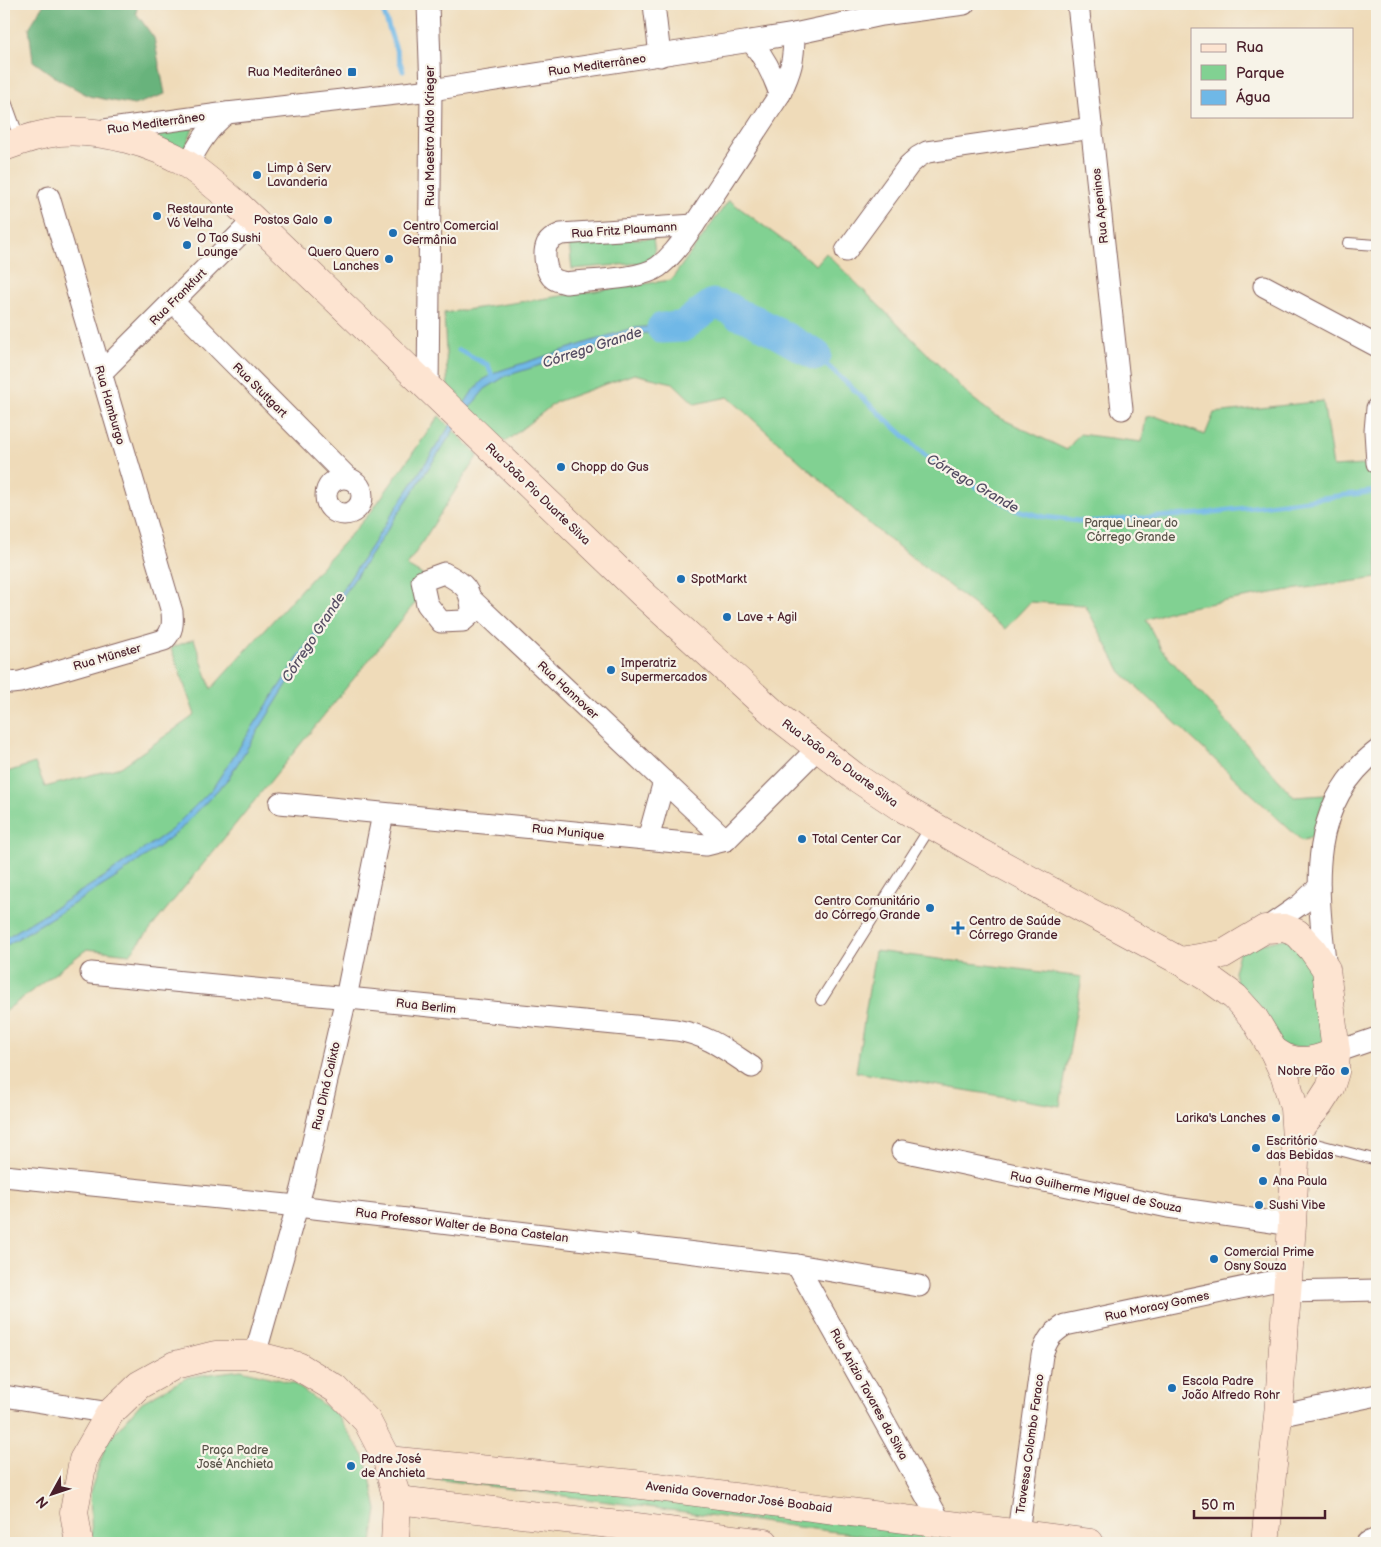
<svg xmlns="http://www.w3.org/2000/svg" width="1381" height="1547" font-family="'Balsamiq Sans',sans-serif">
<style>
.green{fill:#81d192;stroke:#66785e}
.forest{fill:#68b37c;stroke:#596954}
.water{fill:#6fb8e7;stroke:#5c6c89}
.lines{fill:none;stroke-linecap:round;stroke-linejoin:round}
.stream{stroke:#6fb8e7;stroke-width:5}
.river{stroke:#6fb8e7;stroke-width:31}
.lane-casing{stroke:#84615d;stroke-width:12}
.street-casing{stroke:#84615d;stroke-width:23}
.secondary-casing{stroke:#84615d;stroke-width:29}
.lane{stroke:#fff;stroke-width:10}
.street{stroke:#fff;stroke-width:21}
.secondary{stroke:#fde4d1;stroke-width:28}
.poi-dot{fill:#1f6fb2;stroke:#f7f3e8;stroke-width:2}
.labels{text-anchor:middle;stroke-width:4.5;stroke-linejoin:round;paint-order:stroke}
.street-label{font-size:12px;fill:#4a1f2b;stroke:#f7f3e8}
.poi-label{font-size:12px;fill:#4a1f2b;stroke:#f7f3e8;text-anchor:start}
.park-label{font-size:12px;fill:#5a544a;stroke:#f7f3e8}
.water-label{font-size:14px;font-style:italic;fill:#554d63;stroke:#f7f3e8}
</style>
<rect width="100%" height="100%" fill="#f7f3e8"/>
<filter id="ink" filterUnits="userSpaceOnUse"><feTurbulence type="fractalNoise" baseFrequency=".02" numOctaves="2"/><feDisplacementMap in="SourceGraphic" scale="10" xChannelSelector="R" yChannelSelector="G"/><feConvolveMatrix kernelMatrix="1 2 1 2 8 2 1 2 1" color-interpolation-filters="sRGB"/></filter>
<filter id="wash" filterUnits="userSpaceOnUse"><feTurbulence type="fractalNoise" baseFrequency=".0096" numOctaves="4" result="noise"/><feDisplacementMap in="SourceGraphic" scale="20" xChannelSelector="R" yChannelSelector="G"/><feGaussianBlur stdDeviation="1.12" result="paint"/><feColorMatrix in="noise" values="0 0 0 0 0 0 0 0 0 0 0 0 0 0 0 0 0 1.4 0 .05"/><feComposite in="paint" operator="in"/></filter>
<g filter="url(#wash)">
<rect width="100%" height="100%" fill="#efdbb9"/>
<g class="green">
<path d="M193,128L186,146V153L135,129Z"/>
<path d="M729,200L816,265L826,253L971,397L994,415L1067,450L1079,434L1142,442L1146,417L1155,416L1205,435L1214,413L1323,401L1333,467L1377,464V578L1284,591L1173,610L1146,620L1161,649L1294,797L1325,795L1312,837L1302,841L1121,672L1085,605L1030,602L1005,629L873,527L728,397L695,404L673,383L634,374L556,402L505,442L448,392L444,313L671,280Z"/>
<path d="M653,238L655,252L651,258L641,263L572,269L569,243Z"/>
<path d="M439,416L478,455L407,566L433,581L130,954L87,949L4,1012V773L35,763L45,787L121,767L195,715L171,648L194,639L211,689L371,512Z"/>
<path d="M1292,937L1320,970L1331,1048L1276,1046L1238,992L1234,972L1240,949Z"/>
<path d="M875,951L1082,977L1060,1106L856,1072Z"/>
<path d="M241,1370L293,1383L336,1414L366,1459L377,1510L372,1543H92L90,1492L107,1442L142,1402L188,1377Z"/>
<path d="M419,1468L1007,1543H919L420,1477Z"/>
</g>
<path class="forest" d="M44,4H138L136,13L154,38L165,94L134,105L89,96L58,79L33,61L29,28Z"/>
<path class="water" d="M715,308L743,311L820,351L816,355L737,314L717,312L683,330L638,334L506,376L485,389L466,412L331,614L228,779L179,831L158,847L117,877L4,947V939L107,875L171,830L212,789L472,392L483,380L499,371L632,328L680,324L687,319Z"/>
<g class="lines">
<g class="stream">
<path d="M381,4L403,71"/>
<path d="M459,350L488,365L493,378"/>
<path d="M816,355L926,456L1016,510L1045,517L1087,522L1199,514L1377,491"/>
</g>
<path class="river" d="M662,328L682,327L713,304L729,308L737,314L754,320L816,355"/>
</g>
</g>
<g filter="url(#ink)">
<g class="lines">
<g class="lane-casing">
<g id="lane">
<path d="M4,96L20,140"/>
<path d="M1348,243L1377,245"/>
<path d="M821,1000L931,826"/>
<path d="M1297,1139L1377,1160"/>
</g>
</g>
<g class="street-casing">
<g id="street">
<path d="M428,4L431,90L428,389"/>
<path d="M654,4L660,56"/>
<path d="M1078,4L1122,409"/>
<path d="M751,41C765,58 773,74 780,94"/>
<path d="M104,130L227,113L431,90L751,41L794,34L882,15L964,4"/>
<path d="M188,165C198,145 208,128 227,113"/>
<path d="M694,225C683,240 673,256 658,267C640,280 589,280 566,283C562,282 557,281 554,279C545,273 543,253 547,244C550,239 556,236 561,234Z"/>
<path d="M694,225L780,94C791,71 794,60 794,34"/>
<path d="M846,251L909,165L918,157L927,152L1092,128"/>
<path d="M1264,286L1377,346"/>
<path d="M173,302L348,478"/>
<path d="M101,373L254,220"/>
<path d="M1377,408L1375,431L1377,463"/>
<circle cx="344" cy="496" r="18"/>
<path d="M444,573C464,583 472,590 472,613L463,621L441,622L427,604L422,581Z"/>
<path d="M472,600L726,840"/>
<path d="M4,679L11,683L20,682L164,640C173,631 173,624 172,612L49,197"/>
<path d="M280,803L706,845L726,840L818,748"/>
<path d="M648,839L664,781"/>
<path d="M1265,929L1301,904L1319,887"/>
<path d="M1326,969C1317,889 1305,806 1377,751"/>
<path d="M91,973L676,1030C708,1035 726,1050 752,1067"/>
<path d="M1336,1052L1377,1038"/>
<path d="M902,1151L1168,1207L1292,1225"/>
<path d="M4,1176L297,1206L797,1265L919,1286"/>
<path d="M797,1265L941,1523"/>
<path d="M1286,1292L1377,1290"/>
<path d="M255,1355L302,1189L346,998L383,814"/>
<path d="M4,1396L110,1413"/>
<path d="M1278,1416L1377,1395"/>
<path d="M1018,1533L1042,1355C1047,1339 1051,1334 1065,1325L1288,1278"/>
<path d="M1367,1543L1377,1539"/>
</g>
</g>
<g class="secondary-casing">
<g id="secondary">
<path d="M4,147C22,140 40,134 59,132C101,129 153,142 188,165C206,177 222,192 239,206L643,594L776,715L854,776L899,806L975,850L1180,961L1210,979L1235,997L1254,1018L1273,1050L1285,1076L1294,1108L1296,1139L1292,1225L1278,1416L1265,1543"/>
<path d="M1180,961L1223,954L1265,929L1284,928L1297,933L1312,949L1326,969L1336,1052L1335,1072L1330,1088L1319,1105L1296,1132"/>
<path d="M1273,1050C1278,1053 1284,1058 1290,1059C1306,1064 1322,1058 1336,1052"/>
<path d="M387,1460L634,1484L1090,1543"/>
<path d="M397,1500L628,1526L765,1543"/>
<path d="M79,1543L74,1512L83,1460L110,1413L139,1385L175,1365L215,1355H255L298,1366L336,1389L367,1421L387,1460L397,1500L395,1543"/>
</g>
</g>
<use href="#lane" class="lane"/>
<use href="#street" class="street"/>
<use href="#secondary" class="secondary"/>
</g>
</g>
<g class="poi-dot">
<rect x="347" y="67" width="10" height="10" rx="2.5"/>
<circle cx="257" cy="175" r="5"/>
<circle cx="157" cy="216" r="5"/>
<circle cx="328" cy="220" r="5"/>
<circle cx="393" cy="233" r="5"/>
<circle cx="187" cy="245" r="5"/>
<circle cx="389" cy="259" r="5"/>
<circle cx="561" cy="467" r="5"/>
<circle cx="681" cy="579" r="5"/>
<circle cx="727" cy="617" r="5"/>
<circle cx="611" cy="670" r="5"/>
<circle cx="802" cy="839" r="5"/>
<circle cx="930" cy="908" r="5"/>
<path d="M955.5 920.5h5v5h5v5h-5v5h-5v-5h-5v-5h5z"/>
<circle cx="1345" cy="1071" r="5"/>
<circle cx="1276" cy="1118" r="5"/>
<circle cx="1256" cy="1148" r="5"/>
<circle cx="1263" cy="1181" r="5"/>
<circle cx="1259" cy="1205" r="5"/>
<circle cx="1214" cy="1259" r="5"/>
<circle cx="1172" cy="1388" r="5"/>
<circle cx="351" cy="1466" r="5"/>
</g>
<g class="labels">
<g class="street-label">
<text transform="translate(597 65) rotate(-8)" y="4">Rua Mediterrâneo</text>
<text transform="translate(156 123) rotate(-8)" y="4">Rua Mediterrâneo</text>
<text transform="translate(430 136) rotate(-90)" y="4">Rua Maestro Aldo Krieger</text>
<text transform="translate(1100 206) rotate(-96)" y="4">Rua Apeninos</text>
<text transform="translate(624 230) rotate(-4)" y="4">Rua Fritz Plaumann</text>
<text transform="translate(178 297) rotate(-45)" y="4">Rua Frankfurt</text>
<text transform="translate(260 390) rotate(45)" y="4">Rua Stuttgart</text>
<text transform="translate(110 405) rotate(74)" y="4">Rua Hamburgo</text>
<text transform="translate(538 494) rotate(44)" y="4">Rua João Pio Duarte Silva</text>
<text transform="translate(107 657) rotate(-16)" y="4">Rua Münster</text>
<text transform="translate(568 690) rotate(43)" y="4">Rua Hannover</text>
<text transform="translate(840 763) rotate(36)" y="4">Rua João Pio Duarte Silva</text>
<text transform="translate(568 832) rotate(6)" y="4">Rua Munique</text>
<text transform="translate(426 1006) rotate(6)" y="4">Rua Berlim</text>
<text transform="translate(326 1086) rotate(-77)" y="4">Rua Diná Calixto</text>
<text transform="translate(1096 1192) rotate(11)" y="4">Rua Guilherme Miguel de Souza</text>
<text transform="translate(462 1225) rotate(7)" y="4">Rua Professor Walter de Bona Castelan</text>
<text transform="translate(1157 1306) rotate(-12)" y="4">Rua Moracy Gomes</text>
<text transform="translate(869 1394) rotate(61)" y="4">Rua Anízio Tavares da Silva</text>
<text transform="translate(1030 1444) rotate(-82)" y="4">Travessa Colombo Faraco</text>
<text transform="translate(739 1497) rotate(7)" y="4">Avenida Governador José Boabaid</text>
</g>
<g class="poi-label">
<text x="342" y="76" text-anchor="end">Rua Mediterâneo</text>
<text x="267" y="172">Limp à Serv<tspan x="267" dy="14">Lavanderia</tspan></text>
<text x="167" y="213">Restaurante<tspan x="167" dy="14">Vó Velha</tspan></text>
<text x="318" y="224" text-anchor="end">Postos Galo</text>
<text x="403" y="230">Centro Comercial<tspan x="403" dy="14">Germânia</tspan></text>
<text x="197" y="242">O Tao Sushi<tspan x="197" dy="14">Lounge</tspan></text>
<text x="379" y="256" text-anchor="end">Quero Quero<tspan x="379" dy="14">Lanches</tspan></text>
<text x="571" y="471">Chopp do Gus</text>
<text x="691" y="583">SpotMarkt</text>
<text x="737" y="621">Lave + Agil</text>
<text x="621" y="667">Imperatriz<tspan x="621" dy="14">Supermercados</tspan></text>
<text x="812" y="843">Total Center Car</text>
<text x="920" y="905" text-anchor="end">Centro Comunitário<tspan x="920" dy="14">do Córrego Grande</tspan></text>
<text x="969" y="925">Centro de Saúde<tspan x="969" dy="14">Córrego Grande</tspan></text>
<text x="1335" y="1075" text-anchor="end">Nobre Pão</text>
<text x="1266" y="1122" text-anchor="end">Larika's Lanches</text>
<text x="1266" y="1145">Escritório<tspan x="1266" dy="14">das Bebidas</tspan></text>
<text x="1273" y="1185">Ana Paula</text>
<text x="1269" y="1209">Sushi Vibe</text>
<text x="1224" y="1256">Comercial Prime<tspan x="1224" dy="14">Osny Souza</tspan></text>
<text x="1182" y="1385">Escola Padre<tspan x="1182" dy="14">João Alfredo Rohr</tspan></text>
<text x="361" y="1463">Padre José<tspan x="361" dy="14">de Anchieta</tspan></text>
</g>
<g class="park-label">
<text x="1131" y="527">Parque Linear do<tspan x="1131" dy="14">Córrego Grande</tspan></text>
<text x="235" y="1454">Praça Padre<tspan x="235" dy="14">José Anchieta</tspan></text>
</g>
<g class="water-label">
<text transform="translate(592 347) rotate(-18)" y="5">Córrego Grande</text>
<text transform="translate(973 483) rotate(30)" y="5">Córrego Grande</text>
<text transform="translate(313 637) rotate(-57)" y="5">Córrego Grande</text>
</g>
</g>
<rect width="1381" height="1547" fill="none" stroke="#f7f3e8" stroke-width="20"/>
<rect x="1191" y="28" width="162" height="90" fill="#f7f3e8" stroke="#b29e9c"/>
<rect x="1201" y="44" width="25" height="8" fill="#fde4d1" stroke="#b29e9c"/>
<text x="1236" y="52" font-size="15" fill="#4a1f2b">Rua</text>
<rect x="1201" y="65" width="25" height="15" fill="#81d192" stroke="#b29e9c"/>
<text x="1236" y="78" font-size="15" fill="#4a1f2b">Parque</text>
<rect x="1201" y="90" width="25" height="15" fill="#6fb8e7" stroke="#b29e9c"/>
<text x="1236" y="102" font-size="15" fill="#4a1f2b">Água</text>
<g transform="translate(52 1494) rotate(230)" stroke="#f7f3e8" stroke-width="4" paint-order="stroke">
<path d="M0-4L9 19L0 12L-9 19Z" fill="#4a1f2b"/>
<text y="-8" font-size="14" font-weight="bold" text-anchor="middle" fill="#4a1f2b">N</text>
</g>
<path d="M1194 1510v8h131v-8" fill="none" stroke="#4a1f2b" stroke-width="2.5"/>
<text x="1201" y="1510" font-size="15" fill="#4a1f2b" stroke="#f7f3e8" stroke-width="4" paint-order="stroke">50 m</text>
</svg>
